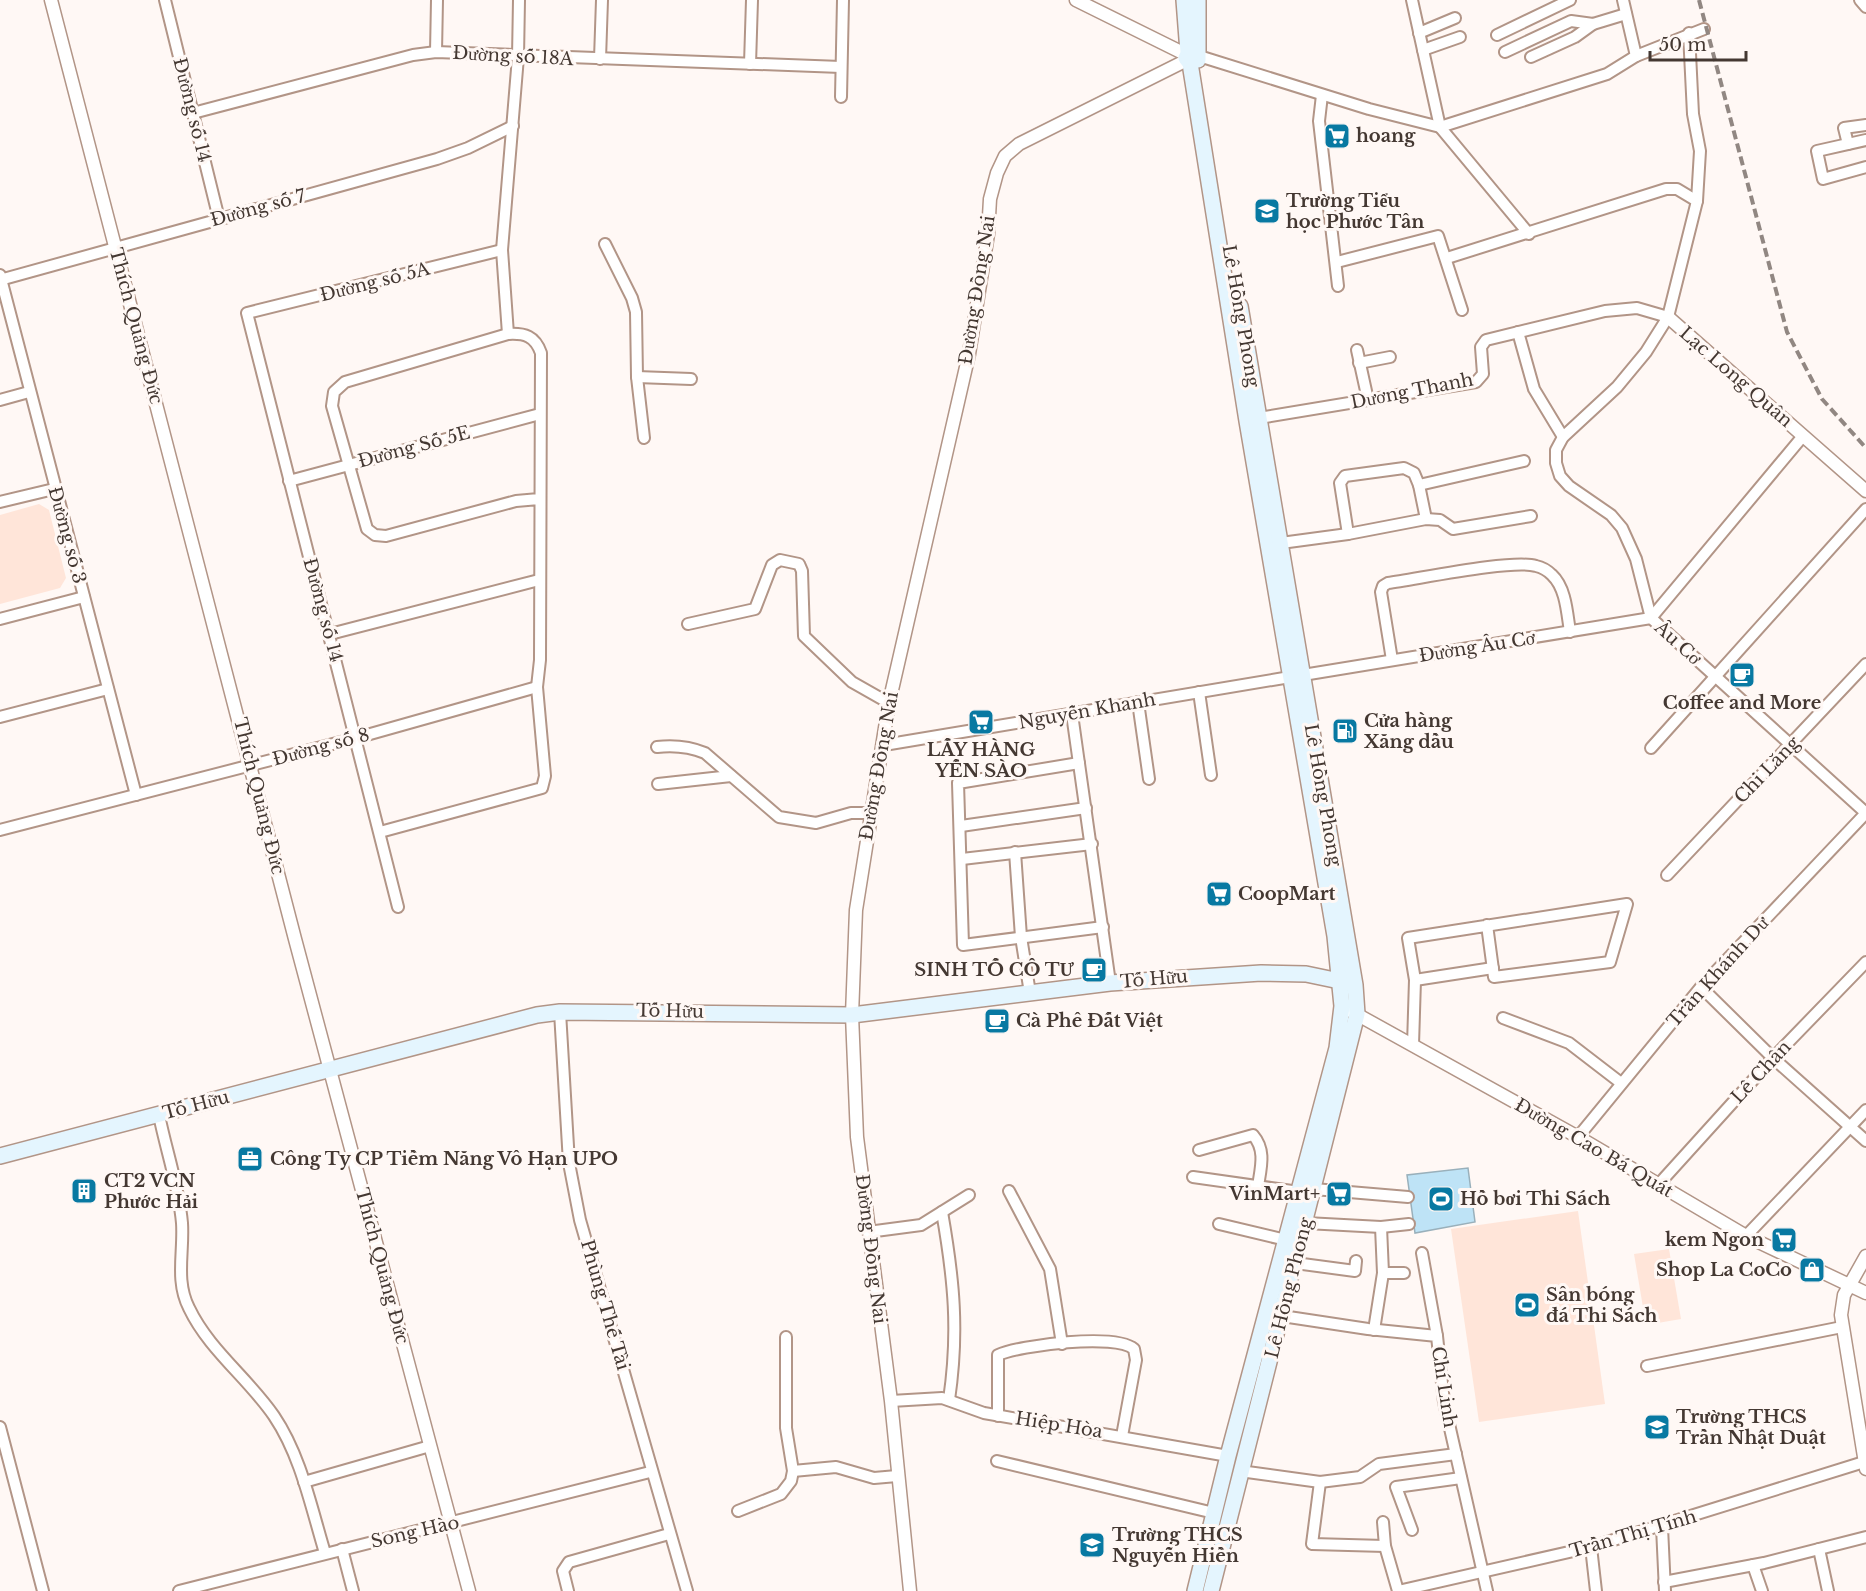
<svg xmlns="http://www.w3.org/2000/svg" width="1866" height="1591" font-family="'Libre Baskerville',serif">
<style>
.green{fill:#ffe5d9}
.water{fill:#bee3f6;stroke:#99b0bb;stroke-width:1.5}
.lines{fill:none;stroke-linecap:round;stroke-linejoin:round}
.minor-casing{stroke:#b29587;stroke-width:14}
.tertiary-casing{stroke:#b29587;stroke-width:15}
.secondary-casing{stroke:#b29587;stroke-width:18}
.minor{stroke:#fff;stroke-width:10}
.tertiary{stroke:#fff;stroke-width:12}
.secondary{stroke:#e4f5fe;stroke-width:15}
.rail{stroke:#918782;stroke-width:4;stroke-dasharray:9 4.5;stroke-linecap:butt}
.labels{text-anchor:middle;stroke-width:6;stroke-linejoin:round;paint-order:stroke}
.street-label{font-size:18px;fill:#443832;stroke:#fff8f5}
.poi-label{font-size:18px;font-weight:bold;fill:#443832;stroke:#fff8f5;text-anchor:start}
</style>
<rect width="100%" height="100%" fill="#fff8f5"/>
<g class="green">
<path d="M39,504L49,510L66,578L60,588L0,604V515Z"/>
<path d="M1578,1211L1605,1404L1479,1422L1451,1229Z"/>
<path d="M1669,1249L1681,1319L1646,1325L1634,1254Z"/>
</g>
<path class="water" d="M1468,1168L1475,1222L1415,1233L1407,1175Z"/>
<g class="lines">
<g class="minor-casing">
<g id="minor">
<path d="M165,0L219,219"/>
<path d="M1412,0L1440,127L1529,234"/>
<path d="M1623,0L1636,56"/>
<path d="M1860,0L1866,7"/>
<path d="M1419,33L1455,18"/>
<path d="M1689,33L1693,114L1700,151L1697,201L1668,317L1646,352L1617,387L1563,437L1556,450V463L1560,476L1569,486L1611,515L1622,528L1636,559L1651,618L1866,813"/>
<path d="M1497,35L1570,0"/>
<path d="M1423,50L1460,37"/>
<path d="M436,52L437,0"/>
<path d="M1505,52L1571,21L1593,24L1626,14"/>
<path d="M1199,56L1369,109L1440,127L1607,74L1636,56L1704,29"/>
<path d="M1531,57L1575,37L1593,24"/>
<path d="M600,59L602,0"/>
<path d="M750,64L752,0"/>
<path d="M1322,95L1319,121L1338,286"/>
<path d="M841,97L843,0"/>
<path d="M193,113L413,55L436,52L841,67"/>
<path d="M1866,140L1817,151L1823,179L1866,167"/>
<path d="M1848,144L1844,128L1866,125"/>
<path d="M605,244L632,298L636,312L637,377L644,438"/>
<path d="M1447,258L1666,189H1677L1697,201"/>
<path d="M1337,262L1438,236L1462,310"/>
<path d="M0,275L136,795"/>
<path d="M0,280L437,159L468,148L513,126"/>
<path d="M1518,332L1534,389L1563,437"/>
<path d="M508,334L502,250L518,57L519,0"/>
<path d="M1357,350L1368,400"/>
<path d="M1359,363L1390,357"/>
<path d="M637,377L691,379"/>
<path d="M0,400L29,392"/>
<path d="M1259,418L1476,382L1483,374L1481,347L1486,340L1605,311L1637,308L1668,317"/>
<path d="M289,481L540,414"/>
<path d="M1419,485L1426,519"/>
<path d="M0,502L54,489"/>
<path d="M1348,534L1340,483L1345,476L1404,468L1414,473L1419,485L1524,461"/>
<path d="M1281,543L1348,534L1426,519L1440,520L1453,529L1531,516"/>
<path d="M0,619L84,597"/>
<path d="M688,624L755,609L772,565L780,560L799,564L802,571L804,636L852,682L889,703"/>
<path d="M330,634L539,580"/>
<path d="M1392,660L1381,592L1383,586L1388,583C1418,579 1512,559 1536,566C1541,567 1548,571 1552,575C1566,588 1567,613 1570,632"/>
<path d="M1303,675L1651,618L1803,436"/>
<path d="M1199,692L1211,775"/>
<path d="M1138,702L1149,779"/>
<path d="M1072,714L1110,983"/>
<path d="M0,717L108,689"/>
<path d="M884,745L1290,677"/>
<path d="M657,747C674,745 688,746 705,753L779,817L816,823L851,813H870"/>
<path d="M1651,748L1866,509"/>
<path d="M1079,763L958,783L963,945L1103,927"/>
<path d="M658,784L731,776"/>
<path d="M961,826L1086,808"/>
<path d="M0,830L356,738L537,687"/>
<path d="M380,832L542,788L545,776L537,687L540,660L541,353C535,336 525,333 508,334L345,382L334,392L332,406L367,529L375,535L386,536L516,501L539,499"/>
<path d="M1015,852L1021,937L1030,993"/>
<path d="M962,859L1092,844"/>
<path d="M1667,875L1866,664"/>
<path d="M398,907L247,313L502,250"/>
<path d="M1415,980L1493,968"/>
<path d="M1701,987L1773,1058L1866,1141"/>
<path d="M560,1012L569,1163L580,1220L687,1591"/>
<path d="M1503,1018L1569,1043L1621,1083"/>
<path d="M1413,1045L1415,980L1408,938L1627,904L1610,962L1494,977L1487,925"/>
<path d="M159,1115C166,1150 179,1187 182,1223C184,1252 175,1281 189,1308C209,1350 248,1378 274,1416C301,1456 311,1507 325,1553"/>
<path d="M1578,1137L1701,987L1866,813"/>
<path d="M1199,1150L1253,1135C1266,1150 1261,1167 1258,1186"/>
<path d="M1193,1177L1299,1192"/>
<path d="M1658,1185L1773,1058L1866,962"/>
<path d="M1314,1189L1408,1197"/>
<path d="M1009,1191L1050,1269L1062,1344"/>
<path d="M942,1212C954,1280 959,1332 949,1400"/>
<path d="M1306,1223L1381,1227L1409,1224"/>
<path d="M1219,1224L1286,1240"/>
<path d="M868,1232L921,1225L969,1195"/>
<path d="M1746,1236L1866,1110"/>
<path d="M1422,1253L1437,1336"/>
<path d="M1295,1263L1355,1271L1356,1261"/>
<path d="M1383,1273H1404"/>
<path d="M1282,1316L1368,1329L1437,1336L1444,1402L1487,1591"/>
<path d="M1374,1330L1383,1273L1381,1227"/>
<path d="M1647,1366L1842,1327"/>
<path d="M891,1401L942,1398L984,1413L1228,1456"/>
<path d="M998,1416V1355C1020,1345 1116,1333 1134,1349L1136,1360L1122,1436"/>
<path d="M0,1427L43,1591"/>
<path d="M997,1461L1214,1513"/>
<path d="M793,1471L836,1467L874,1478L897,1476"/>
<path d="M1240,1471L1320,1482L1360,1477L1379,1464L1456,1454"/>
<path d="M304,1482L430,1446"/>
<path d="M1320,1482L1312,1544L1385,1546"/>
<path d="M738,1511L781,1494L791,1481L793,1471L786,1428V1337"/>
<path d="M1383,1522L1385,1546L1398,1591"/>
<path d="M1662,1527L1665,1591"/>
<path d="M1412,1530L1396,1487L1461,1478"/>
<path d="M1591,1547L1596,1591"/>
<path d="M342,1549L353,1591"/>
<path d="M1819,1549L1828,1591"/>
<path d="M1753,1565L1762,1591"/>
<path d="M1664,1582L1764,1563L1866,1537"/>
<path d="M179,1591L650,1472"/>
<path d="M568,1591L563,1571L569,1562L669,1534"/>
<path d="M1398,1591L1591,1547L1864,1462"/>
</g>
</g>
<g class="tertiary-casing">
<g id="tertiary">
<path d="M51,0L295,939L469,1591"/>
<path d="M1076,0L1187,55"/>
<path d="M1668,317L1866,491"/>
<path d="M1349,1010L1578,1137L1746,1236L1866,1293"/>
<path d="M1866,1256L1844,1295L1841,1315L1866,1469"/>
<path d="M910,1591L891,1401L857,1137L852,1015L856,910L889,703L969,354L988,234L990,199L997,173L1005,156L1019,144L1187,60"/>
</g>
</g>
<g class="secondary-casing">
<g id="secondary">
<path d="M1184,0L1188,52"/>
<path d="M1198,0V60"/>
<path d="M0,1156L537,1015L560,1012L852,1015L1110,983L1261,973L1306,974L1349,983"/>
<path d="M1195,1591L1228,1456L1337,1048L1342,1006L1335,936L1247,421L1190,63L1186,58L1190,51L1197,52"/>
<path d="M1211,1591L1357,1014L1355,985L1240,306"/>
</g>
</g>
<use href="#minor" class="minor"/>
<use href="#tertiary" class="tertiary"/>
<use href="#secondary" class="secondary"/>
<path class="rail" d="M1699,0L1787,332L1822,399L1866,448"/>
</g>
<defs>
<g id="supermarket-square" transform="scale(1.35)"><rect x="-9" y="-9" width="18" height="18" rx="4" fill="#0879a2" stroke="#fff8f5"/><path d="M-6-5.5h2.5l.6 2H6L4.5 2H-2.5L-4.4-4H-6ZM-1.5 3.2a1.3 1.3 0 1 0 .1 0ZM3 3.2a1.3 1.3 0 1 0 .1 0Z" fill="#fff"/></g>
<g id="school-square" transform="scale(1.35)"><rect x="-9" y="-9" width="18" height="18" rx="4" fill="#0879a2" stroke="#fff8f5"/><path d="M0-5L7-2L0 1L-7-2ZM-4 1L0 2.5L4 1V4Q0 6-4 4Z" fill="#fff"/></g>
<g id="cafe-square" transform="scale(1.35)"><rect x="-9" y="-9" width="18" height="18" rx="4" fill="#0879a2" stroke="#fff8f5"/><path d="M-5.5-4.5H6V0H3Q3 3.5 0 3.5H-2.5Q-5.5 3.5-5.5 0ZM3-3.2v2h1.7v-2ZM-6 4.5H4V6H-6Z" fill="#fff"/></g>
<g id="fuel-square" transform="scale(1.35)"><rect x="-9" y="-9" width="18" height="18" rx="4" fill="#0879a2" stroke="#fff8f5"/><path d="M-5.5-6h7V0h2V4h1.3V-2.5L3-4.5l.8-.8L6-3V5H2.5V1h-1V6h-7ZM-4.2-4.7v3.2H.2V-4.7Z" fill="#fff"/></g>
<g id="office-square" transform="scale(1.35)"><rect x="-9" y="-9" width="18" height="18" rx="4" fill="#0879a2" stroke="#fff8f5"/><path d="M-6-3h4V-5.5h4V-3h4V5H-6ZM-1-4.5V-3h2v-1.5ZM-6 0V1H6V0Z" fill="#fff"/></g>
<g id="building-square" transform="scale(1.35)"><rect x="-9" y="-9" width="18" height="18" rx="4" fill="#0879a2" stroke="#fff8f5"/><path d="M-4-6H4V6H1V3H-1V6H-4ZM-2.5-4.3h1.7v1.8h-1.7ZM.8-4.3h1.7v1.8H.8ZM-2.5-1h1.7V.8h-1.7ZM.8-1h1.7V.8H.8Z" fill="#fff"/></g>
<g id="stadium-square" transform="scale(1.35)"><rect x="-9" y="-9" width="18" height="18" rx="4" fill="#0879a2" stroke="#fff8f5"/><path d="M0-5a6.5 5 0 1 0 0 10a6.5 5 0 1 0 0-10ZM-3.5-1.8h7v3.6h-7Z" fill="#fff"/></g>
<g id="shop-square" transform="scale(1.35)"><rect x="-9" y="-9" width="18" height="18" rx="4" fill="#0879a2" stroke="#fff8f5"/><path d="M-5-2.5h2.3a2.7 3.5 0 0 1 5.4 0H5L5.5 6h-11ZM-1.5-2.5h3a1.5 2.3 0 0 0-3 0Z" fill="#fff"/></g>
</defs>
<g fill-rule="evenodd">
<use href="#supermarket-square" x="1337" y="136"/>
<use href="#school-square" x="1267" y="211"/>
<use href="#cafe-square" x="1742" y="675"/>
<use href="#supermarket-square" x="981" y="722"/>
<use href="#fuel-square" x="1345" y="731"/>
<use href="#supermarket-square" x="1219" y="894"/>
<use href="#cafe-square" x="1094" y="970"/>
<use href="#cafe-square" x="997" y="1021"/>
<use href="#office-square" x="250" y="1159"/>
<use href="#building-square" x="84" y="1191"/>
<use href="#supermarket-square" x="1339" y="1194"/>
<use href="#stadium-square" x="1441" y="1199"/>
<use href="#supermarket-square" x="1784" y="1240"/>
<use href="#shop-square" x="1812" y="1270"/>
<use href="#stadium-square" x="1527" y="1305"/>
<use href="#school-square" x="1657" y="1427"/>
<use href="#school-square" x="1092" y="1545"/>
</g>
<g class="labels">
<g class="street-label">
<text transform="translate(513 56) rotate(3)" y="6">Đường số 18A</text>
<text transform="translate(192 110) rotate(76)" y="6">Đường số 14</text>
<text transform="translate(258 208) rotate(-15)" y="6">Đường số 7</text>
<text transform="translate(375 282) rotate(-14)" y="6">Đường số 5A</text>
<text transform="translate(977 290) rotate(-81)" y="6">Đường Đồng Nai</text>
<text transform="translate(1241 316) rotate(80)" y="6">Lê Hồng Phong</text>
<text transform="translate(136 326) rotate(75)" y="6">Thích Quảng Đức</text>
<text transform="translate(1736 377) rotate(41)" y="6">Lạc Long Quân</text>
<text transform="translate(1412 391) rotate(-11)" y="6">Dương Thanh</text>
<text transform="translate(414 447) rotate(-15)" y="6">Đường Số 5E</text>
<text transform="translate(67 535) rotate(75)" y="6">Đường số 3</text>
<text transform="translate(323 610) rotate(75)" y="6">Đường số 14</text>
<text transform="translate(1678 643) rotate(42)" y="6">Âu Cơ</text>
<text transform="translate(1477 647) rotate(-9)" y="6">Đường Âu Cơ</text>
<text transform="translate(1087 711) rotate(-10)" y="6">Nguyễn Khanh</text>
<text transform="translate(321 747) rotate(-15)" y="6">Đường số 8</text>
<text transform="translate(879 766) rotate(-80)" y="6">Đường Đồng Nai</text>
<text transform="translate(1767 770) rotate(-46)" y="6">Chi Lăng</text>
<text transform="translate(1323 795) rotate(80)" y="6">Lê Hồng Phong</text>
<text transform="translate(259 796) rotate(76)" y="6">Thích Quảng Đức</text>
<text transform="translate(1718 972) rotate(-48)" y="6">Trần Khánh Dư</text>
<text transform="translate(1154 979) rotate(-5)" y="6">Tố Hữu</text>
<text transform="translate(670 1011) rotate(1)" y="6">Tố Hữu</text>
<text transform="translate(1761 1072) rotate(-47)" y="6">Lê Chân</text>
<text transform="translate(196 1105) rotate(-15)" y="6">Tố Hữu</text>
<text transform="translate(1594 1148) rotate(30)" y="6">Đường Cao Bá Quát</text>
<text transform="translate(871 1249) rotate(83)" y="6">Đường Đồng Nai</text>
<text transform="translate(382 1266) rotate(75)" y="6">Thích Quảng Đức</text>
<text transform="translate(1289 1288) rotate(-76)" y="6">Lê Hồng Phong</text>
<text transform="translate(605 1305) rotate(74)" y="6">Phùng Thế Tài</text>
<text transform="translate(1444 1387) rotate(81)" y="6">Chí Linh</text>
<text transform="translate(1059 1425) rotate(9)" y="6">Hiệp Hòa</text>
<text transform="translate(415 1532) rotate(-13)" y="6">Song Hào</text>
<text transform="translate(1633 1534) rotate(-16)" y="6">Trần Thị Tính</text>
</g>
<g class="poi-label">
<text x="1356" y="142">hoang</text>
<text x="1286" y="207">Trường Tiểu<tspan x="1286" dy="21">học Phước Tân</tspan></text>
<text x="1742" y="709" text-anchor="middle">Coffee and More</text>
<text x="1364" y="727">Cửa hàng<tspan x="1364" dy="21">Xăng dầu</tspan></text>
<text x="981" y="756" text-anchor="middle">LẤY HÀNG<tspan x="981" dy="21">YẾN SÀO</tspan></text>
<text x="1238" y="900">CoopMart</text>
<text x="1074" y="976" text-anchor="end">SINH TỐ CÔ TƯ</text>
<text x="1016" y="1027">Cà Phê Đất Việt</text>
<text x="270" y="1165">Công Ty CP Tiềm Năng Vô Hạn UPO</text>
<text x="104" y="1187">CT2 VCN<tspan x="104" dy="21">Phước Hải</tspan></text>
<text x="1320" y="1200" text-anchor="end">VinMart+</text>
<text x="1460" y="1205">Hồ bơi Thi Sách</text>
<text x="1764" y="1246" text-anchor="end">kem Ngon</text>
<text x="1792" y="1276" text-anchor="end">Shop La CoCo</text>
<text x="1546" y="1301">Sân bóng<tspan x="1546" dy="21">đá Thi Sách</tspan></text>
<text x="1676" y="1423">Trường THCS<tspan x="1676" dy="21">Trần Nhật Duật</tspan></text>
<text x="1112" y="1541">Trường THCS<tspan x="1112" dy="21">Nguyễn Hiền</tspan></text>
</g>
</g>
<path d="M1650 51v9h96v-9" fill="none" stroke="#443832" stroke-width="3"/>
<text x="1659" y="51" font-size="18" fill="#443832" stroke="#fff8f5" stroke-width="4.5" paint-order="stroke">50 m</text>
</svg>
